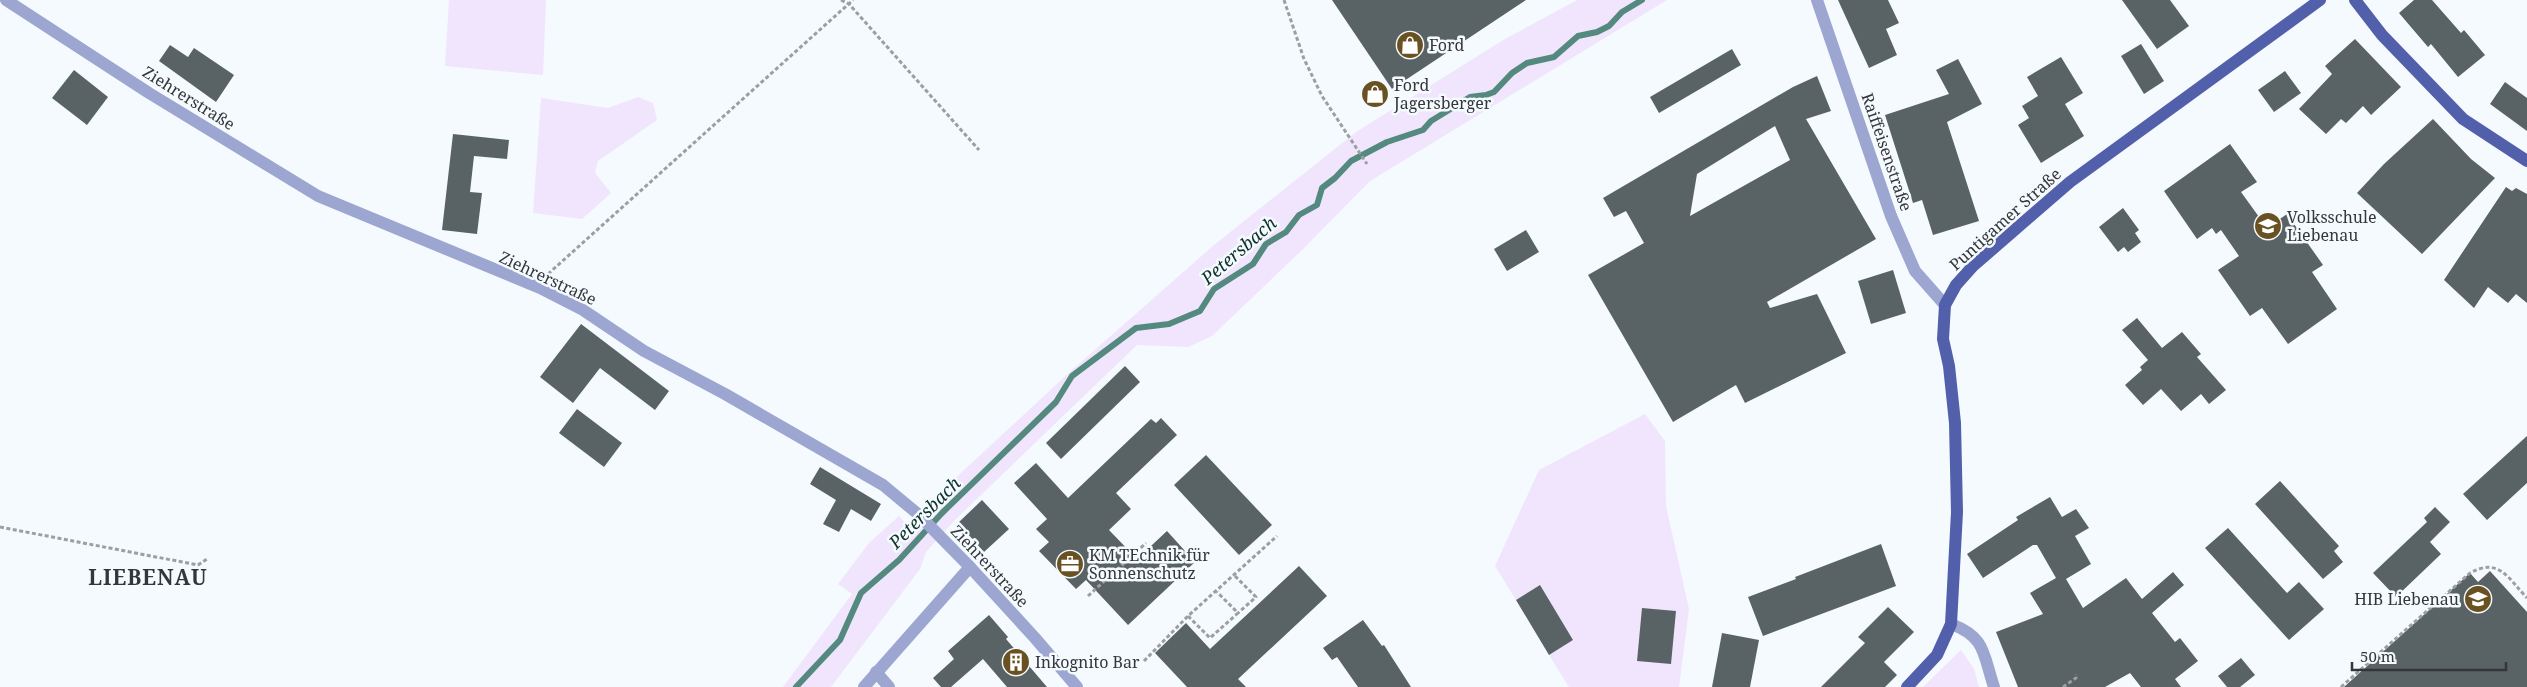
<svg xmlns="http://www.w3.org/2000/svg" width="2527" height="687" font-family="'Noto Serif',serif">
<style>
.green{fill:#f0e5fc}
.lines{fill:none;stroke-linecap:round;stroke-linejoin:round}
.stream{stroke:#53897e;stroke-width:6}
.building{fill:#596365;fill-rule:evenodd}
.path{stroke:#9b9fa3;stroke-width:3;stroke-dasharray:4 2.5;stroke-linecap:butt}
.minor{stroke:#9ca6d1;stroke-width:12}
.major{stroke:#525faa;stroke-width:12}
.labels{text-anchor:middle;stroke-width:5;stroke-linejoin:round;paint-order:stroke}
.poi-label{font-size:16px;fill:#34373a;stroke:#f5fafe;text-anchor:start}
.street-label{font-size:16px;fill:#34373a;stroke:#f5fafe}
.water-label{font-size:18px;font-style:italic;fill:#0e332b;stroke:#f5fafe}
.district-label{font-size:21px;font-weight:bold;letter-spacing:1px;fill:#34373a;stroke:#f5fafe}
</style>
<rect width="100%" height="100%" fill="#f5fafe"/>
<g class="green">
<path d="M449,0H546L543,75L445,66Z"/>
<path d="M1577,0H1667L1370,181L1302,250L1212,336L1188,347L1137,345L956,519L926,552L920,569L831,687H783L852,594L838,584L869,543L899,516L906,524L1072,370L1214,245L1356,132L1505,39Z"/>
<path d="M638,97L653,103L657,120L598,161L595,173L611,193L582,219L533,213L541,98L608,108Z"/>
<path d="M1645,414L1665,441L1666,506L1689,609L1679,687H1569L1549,655L1573,640L1539,586L1516,600L1495,566L1539,470Z"/>
<path d="M1961,650L1974,669L1979,687H1923Z"/>
</g>
<g class="lines">
<path class="stream" d="M796,687L840,640L861,593L899,560L942,513L1056,402L1072,376L1136,328L1169,324L1200,311L1214,289L1253,264L1266,244L1286,232L1299,215L1317,205L1322,188L1335,178L1351,161L1387,142L1423,130L1431,121L1470,97L1486,95L1494,92L1512,73L1527,63L1554,57L1578,36L1597,32L1609,26L1622,12L1642,0"/>
</g>
<g class="building">
<path d="M1332,0H1526L1392,89Z"/>
<path d="M1838,0H1888L1899,23L1886,29L1897,55L1869,68Z"/>
<path d="M2122,0H2170L2189,26L2157,49Z"/>
<path d="M2414,0H2432L2461,33L2464,30L2485,55L2458,77L2431,44L2428,47L2399,13Z"/>
<path d="M2355,39L2401,87L2371,115L2363,106L2346,123L2341,119L2326,134L2299,109L2332,74L2325,66Z"/>
<path d="M2141,44L2164,81L2144,94L2121,56Z"/>
<path d="M170,45L188,57L194,48L234,75L216,102L159,61Z"/>
<path d="M1732,49L1741,65L1659,113L1650,97Z"/>
<path d="M2061,57L2083,93L2065,104L2084,136L2041,163L2018,125L2029,118L2022,106L2038,96L2027,77Z"/>
<path d="M1958,59L1982,104L1947,122L1979,221L1933,235L1922,200L1913,203L1885,115L1949,94L1936,70Z"/>
<path d="M74,70L108,97L87,125L52,98Z"/>
<path d="M2285,71L2301,93L2274,112L2258,90Z"/>
<path d="M1817,76L1831,111L1806,119L1876,239L1767,302L1770,308L1817,294L1846,353L1745,403L1736,385L1673,422L1588,275L1644,243L1626,211L1614,217L1603,198L1793,87ZM1775,126L1790,160L1690,216L1697,174Z"/>
<path d="M2505,82L2527,98V131L2490,104Z"/>
<path d="M2433,119L2471,159L2495,178L2422,254L2357,193L2384,164Z"/>
<path d="M453,134L509,140L507,159L474,156L470,192L482,193L477,234L442,230Z"/>
<path d="M2230,144L2257,182L2241,192L2267,228L2287,214L2323,265L2312,272L2337,309L2288,344L2262,308L2250,316L2218,270L2239,256L2221,230L2216,234L2212,228L2197,239L2164,191Z"/>
<path d="M2506,187L2512,191L2516,188L2527,194V303L2516,294L2508,303L2488,287L2474,308L2444,280Z"/>
<path d="M2123,208L2139,230L2135,233L2141,242L2128,252L2124,247L2118,252L2099,227Z"/>
<path d="M1526,230L1539,252L1507,271L1494,249Z"/>
<path d="M1893,270L1906,313L1871,324L1858,281Z"/>
<path d="M2137,318L2162,348L2182,332L2201,354L2197,357L2226,390L2209,404L2201,394L2181,411L2161,389L2143,405L2125,385L2142,370L2140,367L2148,360L2122,330Z"/>
<path d="M581,324L669,391L655,410L600,368L573,403L540,377Z"/>
<path d="M1125,366L1140,382L1061,459L1046,443Z"/>
<path d="M577,409L622,443L604,467L559,433Z"/>
<path d="M1161,418L1177,435L1116,493L1131,509L1109,530L1137,559L1167,531L1195,562L1128,625L1086,580L1076,589L1039,551L1049,542L1036,529L1047,519L1014,483L1036,463L1068,498L1151,419L1156,423Z"/>
<path d="M2527,436V483L2487,520L2463,494Z"/>
<path d="M1206,455L1272,525L1239,555L1174,485Z"/>
<path d="M820,467L881,504L871,521L851,509L839,532L823,524L836,500L810,484Z"/>
<path d="M2280,481L2339,546L2334,551L2343,562L2323,579L2255,504Z"/>
<path d="M2050,497L2062,517L2076,509L2089,528L2075,536L2091,564L2066,579L2083,608L2126,578L2142,599L2173,572L2184,585L2152,613L2175,642L2180,638L2198,661L2175,679L2181,687H2141L2130,673L2105,687H2018L1996,632L2043,614L2030,593L2056,578L2037,545H2033L1983,578L1967,554L2018,520L2016,517Z"/>
<path d="M982,500L1009,529L984,552L958,523Z"/>
<path d="M2435,507L2450,522L2430,542L2441,554L2396,597L2373,573L2427,522L2424,518Z"/>
<path d="M2228,528L2287,593L2299,582L2324,609L2289,640L2205,548Z"/>
<path d="M1881,544L1896,586L1763,636L1748,597L1796,579L1795,577Z"/>
<path d="M1299,566L1327,596L1238,679L1246,687H1187L1155,653L1186,623L1210,649Z"/>
<path d="M2490,571L2527,612V687H2344L2470,573L2478,582Z"/>
<path d="M1540,585L1573,640L1549,655L1516,600Z"/>
<path d="M1888,607L1914,632L1884,662L1897,675L1885,687H1821L1865,643L1858,637Z"/>
<path d="M1642,608L1676,611L1671,664L1637,661Z"/>
<path d="M989,615L1008,637L1006,639L1047,687H1007L983,659L951,687H941L933,678L954,659L948,651Z"/>
<path d="M1363,620L1382,646L1384,645L1411,687H1358L1337,657L1332,660L1323,648Z"/>
<path d="M1722,633L1759,640L1750,687H1712Z"/>
<path d="M2241,658L2255,675L2240,687H2227L2218,676Z"/>
</g>
<g class="lines">
<g class="path">
<path d="M841,0L849,4L979,150"/>
<path d="M1284,0L1304,59L1322,96L1367,164"/>
<path d="M548,274L853,0"/>
<path d="M0,527L198,565L207,559"/>
<path d="M1235,576L1256,597L1238,613"/>
<path d="M1088,596L1146,543"/>
<path d="M1188,616L1210,638L1238,613L1217,592"/>
<path d="M1144,661L1188,616L1277,536"/>
<path d="M2063,687L2076,678V674"/>
<path d="M2341,687L2470,573C2499,557 2508,578 2527,598"/>
</g>
<g class="minor">
<path d="M6,0L149,93L318,196L540,288L583,310L644,351L725,394L883,485L918,514L970,567L1035,638L1077,687"/>
<path d="M1817,0L1891,216L1915,271L1945,305"/>
<path d="M1951,624C1986,637 1983,654 1994,687"/>
<path d="M876,672L889,687"/>
<path d="M864,687L970,567"/>
</g>
<g class="major">
<path d="M2355,0L2382,35L2463,119L2527,161"/>
<path d="M1907,687L1937,655L1951,624L1957,512L1955,423L1949,366L1943,339L1945,305L1956,285L1973,266L2070,182L2320,0"/>
</g>
</g>
<defs>
<g id="shop-disc" transform="scale(1.4375)"><circle r="9.5" fill="#6a5122" stroke="#f5fafe"/><path d="M-5-2.5h2.3a2.7 3.5 0 0 1 5.4 0H5L5.5 6h-11ZM-1.5-2.5h3a1.5 2.3 0 0 0-3 0Z" fill="#fff"/></g>
<g id="school-disc" transform="scale(1.4375)"><circle r="9.5" fill="#6a5122" stroke="#f5fafe"/><path d="M0-5L7-2L0 1L-7-2ZM-4 1L0 2.5L4 1V4Q0 6-4 4Z" fill="#fff"/></g>
<g id="office-disc" transform="scale(1.4375)"><circle r="9.5" fill="#6a5122" stroke="#f5fafe"/><path d="M-6-3h4V-5.5h4V-3h4V5H-6ZM-1-4.5V-3h2v-1.5ZM-6 0V1H6V0Z" fill="#fff"/></g>
<g id="building-disc" transform="scale(1.4375)"><circle r="9.5" fill="#6a5122" stroke="#f5fafe"/><path d="M-4-6H4V6H1V3H-1V6H-4ZM-2.5-4.3h1.7v1.8h-1.7ZM.8-4.3h1.7v1.8H.8ZM-2.5-1h1.7V.8h-1.7ZM.8-1h1.7V.8H.8Z" fill="#fff"/></g>
</defs>
<g fill-rule="evenodd">
<use href="#shop-disc" x="1410" y="45"/>
<use href="#shop-disc" x="1375" y="94"/>
<use href="#school-disc" x="2268" y="226"/>
<use href="#office-disc" x="1070" y="564"/>
<use href="#school-disc" x="2478" y="599"/>
<use href="#building-disc" x="1016" y="662"/>
</g>
<g class="labels">
<g class="poi-label">
<text x="1429" y="51">Ford</text>
<text x="1394" y="91">Ford<tspan x="1394" dy="18">Jagersberger</tspan></text>
<text x="2287" y="223">Volksschule<tspan x="2287" dy="18">Liebenau</tspan></text>
<text x="1089" y="561">KM TEchnik für<tspan x="1089" dy="18">Sonnenschutz</tspan></text>
<text x="2459" y="605" text-anchor="end">HIB Liebenau</text>
<text x="1035" y="668">Inkognito Bar</text>
</g>
<g class="street-label">
<text transform="translate(189 98) rotate(32)" y="6">Ziehrerstraße</text>
<text transform="translate(1887 152) rotate(71)" y="6">Raiffeisenstraße</text>
<text transform="translate(2005 219) rotate(-42)" y="6">Puntigamer Straße</text>
<text transform="translate(548 278) rotate(25)" y="6">Ziehrerstraße</text>
<text transform="translate(990 566) rotate(47)" y="6">Ziehrerstraße</text>
</g>
<g class="water-label">
<text transform="translate(1239 251) rotate(-41)" y="6">Petersbach</text>
<text transform="translate(925 513) rotate(-45)" y="6">Petersbach</text>
</g>
<g class="district-label">
<text x="148" y="585">LIEBENAU</text>
</g>
</g>
<path d="M2352 662v8h154v-8" fill="none" stroke="#34373a" stroke-width="2.5"/>
<text x="2360" y="662" font-size="15" fill="#34373a" stroke="#f5fafe" stroke-width="4" paint-order="stroke">50 m</text>
</svg>
